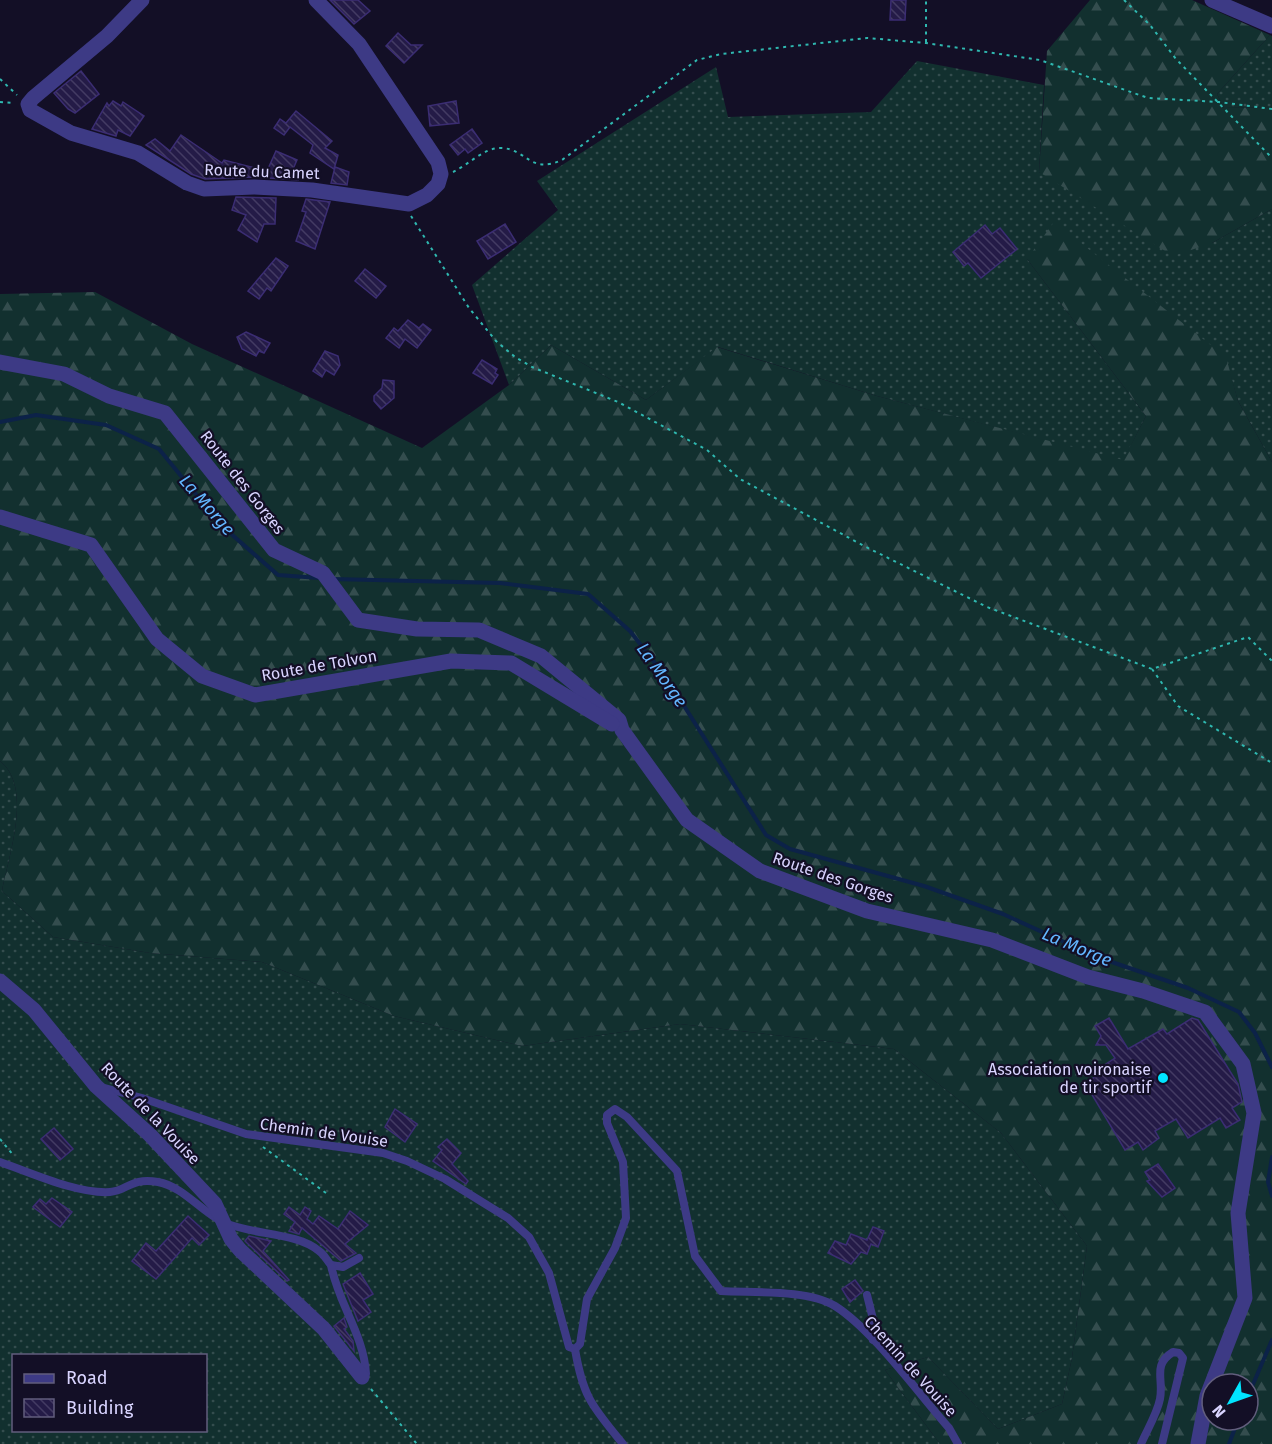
<svg xmlns="http://www.w3.org/2000/svg" width="1272" height="1444" font-family="'Fira Sans',sans-serif">
<style>
.grass{fill:url(#grass-dots);fill-rule:evenodd}
.forest{fill:url(#forest-firs);fill-rule:evenodd}
.lines{fill:none;stroke-linecap:round;stroke-linejoin:round}
.stream{stroke:#0c2248;stroke-width:4}
.building{fill:url(#building-back-hatch);stroke:#3b2d73;stroke-width:1.5}
.path{stroke:#2fb8b0;stroke-width:2;stroke-dasharray:3 4.5;stroke-linecap:butt}
.lane{stroke:#3d3a85;stroke-width:8}
.street{stroke:#3d3a85;stroke-width:15}
.poi-dot{fill:#00e5ff;stroke:#130f26;stroke-width:2}
.labels{text-anchor:middle;stroke-width:4.5;stroke-linejoin:round;paint-order:stroke}
.street-label{font-size:16px;fill:#d9d4ff;stroke:#130f26}
.poi-label{font-size:16px;fill:#d9d4ff;stroke:#130f26;text-anchor:end}
.water-label{font-size:18px;font-style:italic;fill:#62b6ff;stroke:#130f26}
</style>
<defs>
<pattern id="grass-dots" width="8" height="8" patternUnits="userSpaceOnUse" patternTransform="scale(1.5)"><rect width="8" height="8" fill="#12302f"/><path d="M2 2h.1M6 6h.1" fill="none" stroke="#344d4e" stroke-width="1.8" stroke-linecap="round"/></pattern>
<pattern id="forest-firs" width="22" height="20" patternUnits="userSpaceOnUse" patternTransform="scale(1.5)"><rect width="22" height="20" fill="#12302f"/><path d="M5 1l3.5 6h-7zM16 11l3.5 6h-7z" fill="#344d4e"/></pattern>
<pattern id="building-back-hatch" width="6" height="6" patternUnits="userSpaceOnUse" patternTransform="scale(1.5)"><rect width="6" height="6" fill="#241b47"/><path d="M-1 5l2 2M0 0l6 6M5-1l2 2" fill="none" stroke="#433b63"/></pattern>
</defs>
<rect width="100%" height="100%" fill="#130f26"/>
<g class="grass">
<path d="M1270,35L1272,36V107L1224,108L1217,94Z"/>
<path d="M917,61L1044,85L1039,172L1212,243L1272,209V462L1238,401L1225,357L1027,259L1146,416L1123,461L877,396L718,347L646,400L551,345L509,385L472,285L558,210L537,181L716,67L728,117L871,112Z"/>
<path d="M0,761C33,787 9,854 2,891L53,937L150,953L262,962L394,1016L522,1046L680,1024L894,1049L1001,1133L1087,1246L1072,1358L1062,1404L998,1429L928,1357L885,1370L940,1444H0ZM14,1356H206V1430H14Z"/>
</g>
<g class="forest">
<path d="M1090,0H1192L1270,35L1217,94L1224,108L1272,107V209L1212,243L1173,256L1039,172L1047,51Z"/>
<path d="M1054,222L1226,357L1238,401L1272,462V1444H940L885,1370L928,1357L998,1429L1062,1404L1072,1358L1087,1246L1001,1133L894,1049L680,1024L522,1046L394,1016L262,962L150,953L53,937L2,891C9,854 33,787 0,761V294L95,292L192,344L422,448L509,385L551,345L646,400L717,347L877,396L1123,460L1146,416L1027,259ZM1212,1384H1248V1420H1212Z"/>
</g>
<g class="lines">
<g class="stream">
<path d="M0,422L36,415L106,425L159,449L222,526L278,575L319,578"/>
<path d="M332,579L500,583L588,594L630,631L665,676L766,835L790,849L924,886L1003,914L1097,957L1188,988L1239,1012L1255,1033L1272,1067"/>
<path d="M1272,1157L1268,1182L1272,1196"/>
<path d="M1248,1396L1272,1340"/>
<path d="M1229,1444L1238,1420"/>
</g>
</g>
<g class="building">
<path d="M330,0H358L370,11L354,24Z"/>
<path d="M891,0H906L905,20H890Z"/>
<path d="M398,33L411,45H422L404,63L386,46Z"/>
<path d="M81,71L99,94L75,113L68,109L54,93Z"/>
<path d="M113,101L121,106L123,102L144,116L130,136L118,130L116,136L92,129L107,103L109,106Z"/>
<path d="M456,101L459,123L430,126L428,106Z"/>
<path d="M296,111L332,141L325,148L338,155L334,169L310,153L313,145L290,127L284,135L274,128L280,119L286,123Z"/>
<path d="M472,129L482,143L468,153L465,149L458,155L450,145Z"/>
<path d="M181,135L222,163L224,160L267,171L276,151L297,160L290,176L299,180L254,177L205,179L191,174L146,145L155,139L170,151Z"/>
<path d="M335,167L349,172L347,185L331,183Z"/>
<path d="M236,197L276,198L275,224H264L257,242L238,230L246,215L232,210Z"/>
<path d="M306,199L330,202L315,249L296,241L306,212L302,211Z"/>
<path d="M505,224L516,242L488,259L477,241Z"/>
<path d="M985,225L992,234L1000,228L1017,249L981,278L968,263L964,266L953,252Z"/>
<path d="M276,258L288,266L271,291L267,288L259,299L248,291Z"/>
<path d="M365,269L386,286L376,298L355,281Z"/>
<path d="M408,320L419,328L423,324L431,330L417,348L405,339L399,348L386,338L394,328L398,331Z"/>
<path d="M246,332L270,343L264,353L259,351L256,356L242,349L237,337Z"/>
<path d="M325,351L338,356L340,365L334,375L326,370L322,377L313,371Z"/>
<path d="M482,360L497,369L495,373L498,375L492,384L473,373Z"/>
<path d="M383,380L394,381V398L381,409L374,401V396L382,388Z"/>
<path d="M1109,1018L1128,1049L1163,1029L1167,1034L1192,1018L1198,1020L1238,1084L1242,1102L1232,1108L1240,1120L1226,1128L1220,1118L1188,1138L1176,1119L1155,1131L1159,1138L1143,1150L1138,1142L1125,1150L1085,1083L1100,1074L1097,1070L1115,1058L1106,1045H1096L1101,1036L1095,1026Z"/>
<path d="M395,1109L417,1124L405,1142L385,1127Z"/>
<path d="M54,1128L73,1149L60,1160L41,1139Z"/>
<path d="M447,1139L461,1153L452,1164L468,1181L466,1184L433,1161L442,1150L438,1147Z"/>
<path d="M1158,1164L1175,1188L1162,1197L1147,1181L1150,1180L1145,1172Z"/>
<path d="M52,1198L72,1212L60,1227L33,1207L40,1199L46,1204Z"/>
<path d="M289,1207L300,1215L305,1207L311,1211L307,1219L313,1224L319,1216L338,1229L350,1211L368,1225L345,1244L356,1253L341,1261L302,1228L299,1234L289,1231L295,1222L284,1214Z"/>
<path d="M188,1216L209,1235L199,1245L192,1238L156,1279L132,1261L146,1243L156,1251Z"/>
<path d="M873,1227L884,1231L878,1247L871,1244L867,1254L861,1252L851,1264L828,1253L835,1241L846,1245L851,1234L867,1240Z"/>
<path d="M249,1236L271,1241L263,1251L289,1280L287,1281L247,1243L245,1241Z"/>
<path d="M360,1273L373,1294L363,1300L371,1312L358,1321L343,1284Z"/>
<path d="M855,1280L863,1291L850,1302L842,1289Z"/>
<path d="M344,1318L347,1327L344,1329L353,1341L354,1351L334,1326Z"/>
</g>
<g class="lines">
<g class="path">
<path d="M1124,0L1150,25L1176,59L1272,158"/>
<path d="M926,42V0"/>
<path d="M0,79L17,95"/>
<path d="M0,102L14,103"/>
<path d="M453,172C468,165 484,148 500,148C527,148 529,175 562,160L697,60L721,54L867,38L926,43L1040,60L1148,98L1219,102L1272,109"/>
<path d="M411,216L469,308L496,341L515,357L532,367L618,402L707,450L740,479L866,547L987,607L1152,669L1248,637L1272,661"/>
<path d="M1152,669L1178,706L1272,763"/>
<path d="M0,1139L14,1156"/>
<path d="M263,1147L326,1193"/>
<path d="M371,1389L417,1444"/>
</g>
<g class="lane">
<path d="M101,1087L142,1098L246,1134L383,1153L407,1161L445,1179L508,1218L529,1237L549,1273L569,1347L575,1349L580,1344L587,1299L615,1248L626,1218L623,1162L607,1123V1115L615,1109L627,1117L677,1171L695,1256L721,1291C752,1293 808,1289 835,1306C873,1330 918,1393 949,1428L958,1444"/>
<path d="M0,1162C32,1173 77,1194 110,1192C127,1191 131,1177 158,1182C184,1187 200,1211 223,1222C250,1235 297,1232 319,1251C324,1254 327,1261 331,1265L343,1267L359,1258"/>
<path d="M331,1265C338,1303 364,1335 366,1374L363,1376"/>
<path d="M867,1295L876,1331L873,1340"/>
<path d="M575,1349C583,1398 593,1407 623,1444"/>
<path d="M1141,1444C1147,1430 1157,1414 1160,1399C1164,1379 1152,1365 1173,1352L1179,1353L1183,1358L1162,1444"/>
</g>
<g class="street">
<path d="M142,0L107,36L33,98L28,104L30,110L71,133L138,153L187,183L204,189L254,187L312,190L409,204L427,195L438,184L441,174L438,162L359,44L316,0"/>
<path d="M1212,0L1272,26"/>
<path d="M0,362L64,374L109,396L165,413L274,550L323,573L358,620L417,629L479,630L541,656L619,720L622,730L687,820L760,871L867,911L992,940L1088,977L1143,991L1205,1012L1243,1064L1254,1113L1238,1213L1245,1298L1207,1396L1198,1444"/>
<path d="M0,517L91,545L157,639L202,676L255,695L451,661L511,663L612,724"/>
<path d="M0,981L34,1010L96,1086L150,1135L215,1204L231,1239L240,1250L324,1329L362,1377"/>
</g>
</g>
<circle class="poi-dot" cx="1163" cy="1078" r="6"/>
<g class="labels">
<g class="street-label">
<text transform="translate(262 171) rotate(2)" y="6">Route du Camet</text>
<text transform="translate(243 482) rotate(52)" y="6">Route des Gorges</text>
<text transform="translate(319 665) rotate(-10)" y="6">Route de Tolvon</text>
<text transform="translate(833 877) rotate(19)" y="6">Route des Gorges</text>
<text transform="translate(151 1113) rotate(46)" y="6">Route de la Vouise</text>
<text transform="translate(324 1132) rotate(8)" y="6">Chemin de Vouise</text>
<text transform="translate(911 1366) rotate(48)" y="6">Chemin de Vouise</text>
</g>
<g class="poi-label">
<text x="1151" y="1075">Association voironaise<tspan x="1151" dy="18">de tir sportif</tspan></text>
</g>
<g class="water-label">
<text transform="translate(207 505) rotate(49)" y="6">La Morge</text>
<text transform="translate(662 675) rotate(55)" y="6">La Morge</text>
<text transform="translate(1077 947) rotate(23)" y="6">La Morge</text>
</g>
</g>
<rect x="12" y="1354" width="195" height="78" fill="#130f26" stroke="#625e7d" stroke-width="1.5"/>
<rect x="24" y="1374" width="30" height="9" fill="#3d3a85" stroke="#625e7d" stroke-width="1.5"/>
<text x="66" y="1384" font-size="18" fill="#d9d4ff">Road</text>
<rect x="24" y="1399" width="30" height="18" fill="url(#building-back-hatch)" stroke="#625e7d" stroke-width="1.5"/>
<text x="66" y="1414" font-size="18" fill="#d9d4ff">Building</text>
<g transform="translate(1230 1402) rotate(230)"><circle r="28" fill="#130f26" stroke="#625e7d" stroke-width="1.5"/>
<path d="M0-4.5L10 22L0 15L-10 22Z" fill="#00e5ff"/>
<text y="-9" font-size="16" font-weight="bold" text-anchor="middle" fill="#d9d4ff">N</text>
</g>
</svg>
